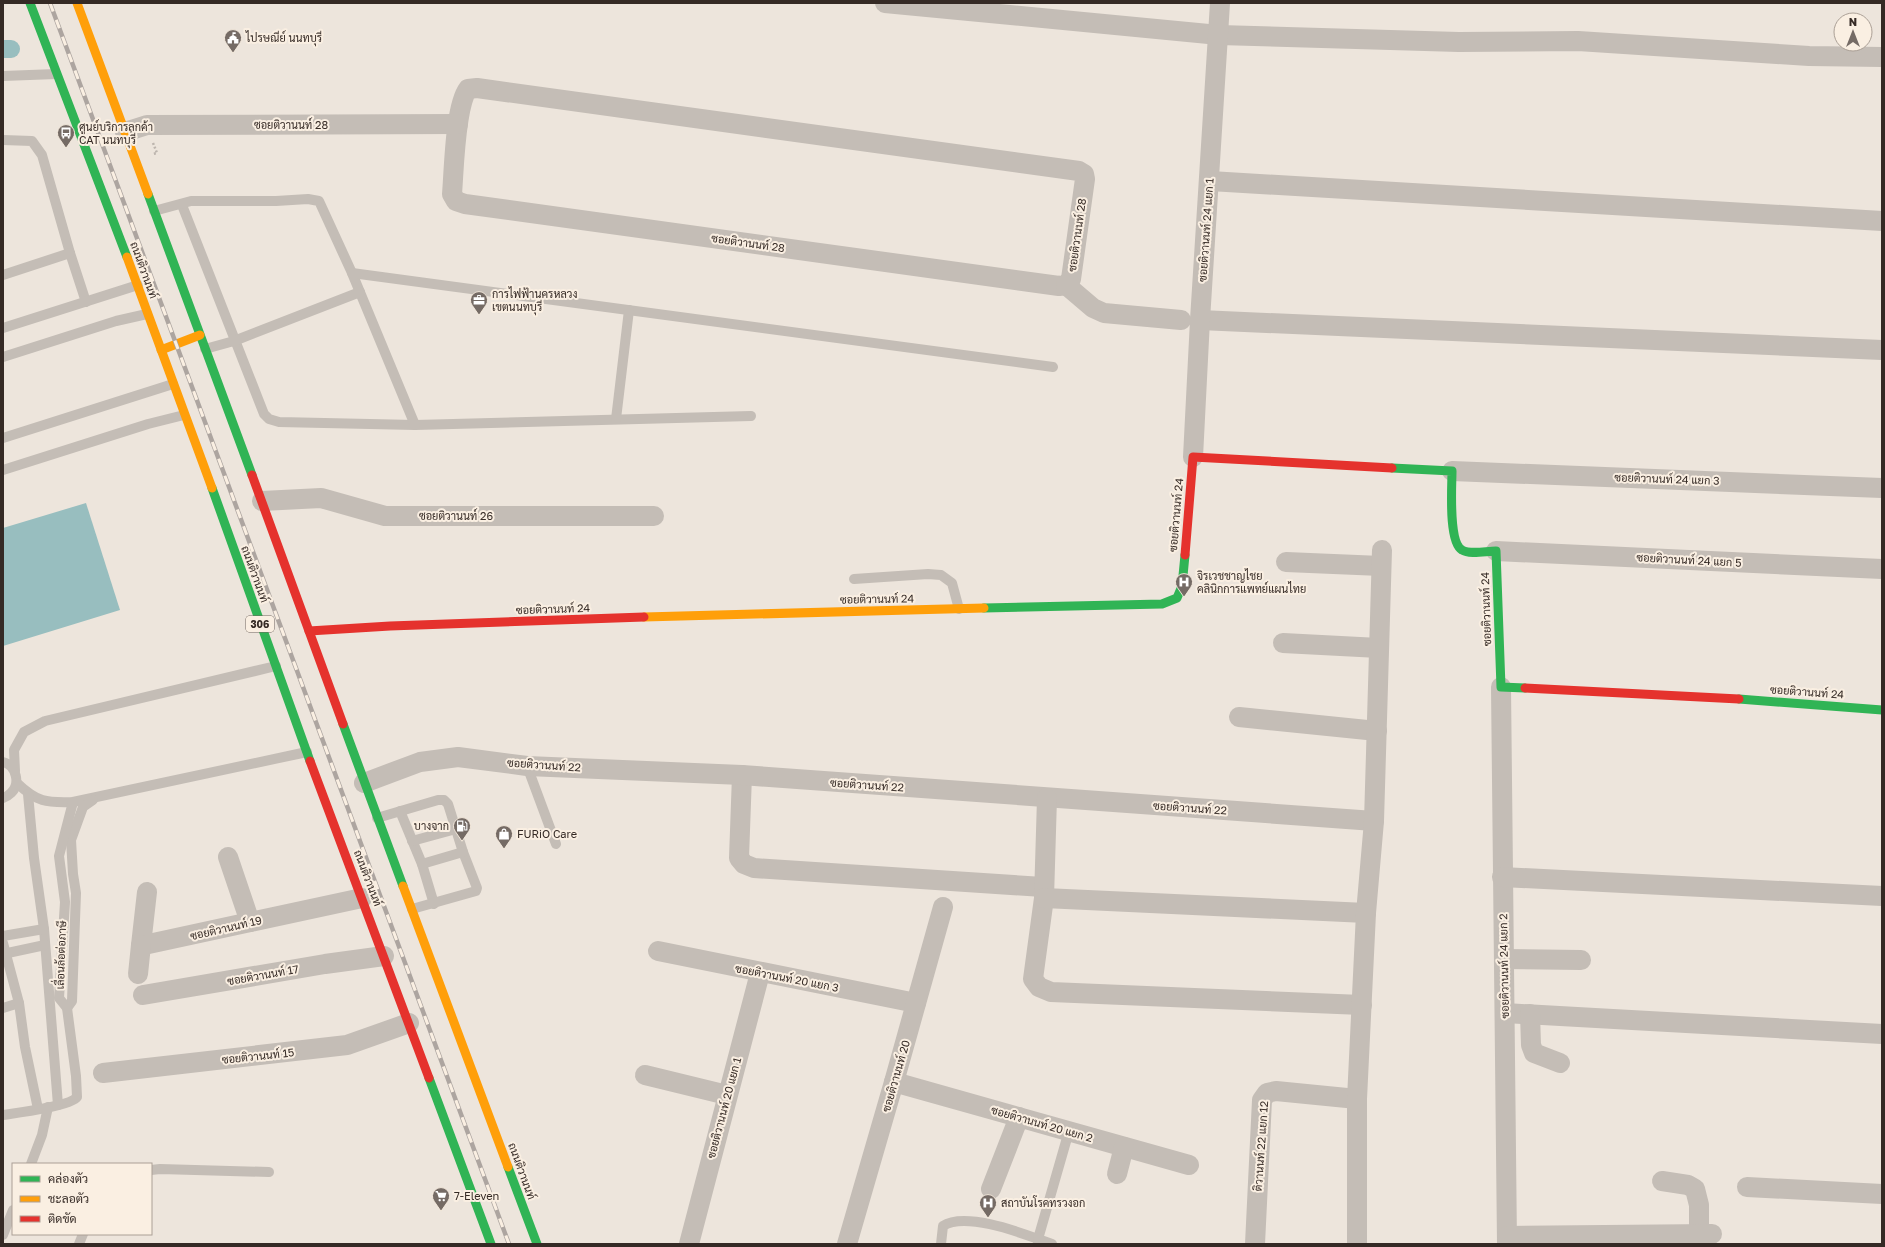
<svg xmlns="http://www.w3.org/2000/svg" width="1885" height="1247" font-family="'Golos Text',Sarabun,sans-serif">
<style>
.water{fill:#98bebf}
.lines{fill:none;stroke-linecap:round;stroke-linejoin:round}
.canal{stroke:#98bebf;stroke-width:18}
.path{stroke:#bdb5ae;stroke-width:2.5;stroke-dasharray:2 2;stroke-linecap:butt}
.lane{stroke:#c4bdb6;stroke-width:10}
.street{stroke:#c4bdb6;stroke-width:20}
.fast{stroke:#30b455;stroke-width:9}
.slow{stroke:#ff9f0a;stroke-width:9}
.jam{stroke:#e5322d;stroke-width:9}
.rail-casing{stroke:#ada5a0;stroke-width:4.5}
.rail{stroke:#faefe2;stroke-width:3;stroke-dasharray:9;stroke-linecap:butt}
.labels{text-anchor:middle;stroke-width:4;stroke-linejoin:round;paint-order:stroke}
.shield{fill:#faefe2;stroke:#70655e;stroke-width:1}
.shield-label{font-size:10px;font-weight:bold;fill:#352a25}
.poi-label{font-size:11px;fill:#352a25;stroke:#faefe2;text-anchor:start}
.street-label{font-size:11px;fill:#352a25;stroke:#faefe2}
</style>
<rect width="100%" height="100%" fill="#ede5dc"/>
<path class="water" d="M86,503L120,610L3,646V528Z"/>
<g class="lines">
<path class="canal" d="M3,49H11"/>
<path class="path" d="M153,143L157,153L153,154"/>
<g class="lane">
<path d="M3,76L56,74"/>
<path d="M3,140L32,141L42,155L70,253L86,302"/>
<path d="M182,205L264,414L269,419L279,422L415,425L751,416"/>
<path d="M154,211L191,201H276L308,199L319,201L352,273L415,425"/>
<path d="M352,273L1053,367"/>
<path d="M3,275L70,253"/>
<path d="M3,328L138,285"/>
<path d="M205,349L234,341L360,292"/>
<path d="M3,357L116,321L147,314"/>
<path d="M616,419L629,310"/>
<path d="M3,438L173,384"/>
<path d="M3,470L148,424L184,415"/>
<path d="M854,579L928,574L941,575L952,583L959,609"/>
<path d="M3,762C16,765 21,784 11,793C9,795 6,797 3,798"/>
<path d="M527,766L556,844"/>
<path d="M15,771L14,750L24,732L45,721L276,666"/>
<path d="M17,783C37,802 46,803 73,802L307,752"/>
<path d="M28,794L34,858L44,929L58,1105"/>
<path d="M400,811L422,864L434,904"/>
<path d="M377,818L438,800H444L448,804L463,852L477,888L476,891L412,909"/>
<path d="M412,841L456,829"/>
<path d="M422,864L463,852"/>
<path d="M3,936L44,929"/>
<path d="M3,943L19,1003L3,1008"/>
<path d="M3,954L45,945"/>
<path d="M19,1003L25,1047L38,1109"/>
<path d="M67,1008L72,1001L76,893L73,874L71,840L83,807L93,800"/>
<path d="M3,1115C16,1113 71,1106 77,1097L76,1076L67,1008L59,998L65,902L59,856L73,802"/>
<path d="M31,1164L42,1135L48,1107"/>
<path d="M151,1170L160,1169L269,1172"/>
<path d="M3,1235L13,1210"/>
<path d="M79,1244L83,1234"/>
<path d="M941,1244L943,1226C964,1212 1016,1231 1038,1239V1244"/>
<path d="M1052,1244L1038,1239L1069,1131"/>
</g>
<g class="street">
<path d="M885,3L1219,35L1459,42L1578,41L1809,56L1882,57"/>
<path d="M477,88L1079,171L1084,174L1085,179L1071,279L1066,285L1059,286L465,204L456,201L452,194C454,171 455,106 468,89Z"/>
<path d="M125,132L147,125L458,124"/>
<path d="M1210,181L1882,221"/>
<path d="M1066,285L1093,308L1104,313L1181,320"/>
<path d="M1200,320L1882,350"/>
<path d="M1193,457L1200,320L1220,3"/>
<path d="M1452,471L1882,488"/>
<path d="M262,501L321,498L385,516H654"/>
<path d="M1496,551L1882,569"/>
<path d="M1286,562L1381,566"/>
<path d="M1283,643L1379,648"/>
<path d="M1501,687L1507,1244"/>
<path d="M1239,717L1377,731"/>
<path d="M742,775L739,858L744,864L754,868L1043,887"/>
<path d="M364,783L420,762L458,757L527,766L742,775L1374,821"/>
<path d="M1047,798L1044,898L1033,979L1039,987L1051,992L1362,1005"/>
<path d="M228,857L250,922"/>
<path d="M1502,877L1882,896"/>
<path d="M147,892L141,945H144L362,898"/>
<path d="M1044,898L1366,913"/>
<path d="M658,951L916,1003"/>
<path d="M1504,959L1581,960"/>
<path d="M138,974L141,945"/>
<path d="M143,995L325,964L384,956"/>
<path d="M1505,1013L1882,1034"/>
<path d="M1530,1014L1531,1045L1534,1053L1560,1063"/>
<path d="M103,1073L347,1045L409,1023"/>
<path d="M645,1075L727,1095"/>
<path d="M894,1082L1189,1165"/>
<path d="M1117,1174L1124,1147"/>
<path d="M1662,1181L1688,1185L1695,1189L1699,1205V1234"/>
<path d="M1747,1187L1882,1194"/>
<path d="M991,1189L1019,1117"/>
<path d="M1507,1236L1712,1234"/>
<path d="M689,1244L760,973"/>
<path d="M847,1244L894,1082L943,907"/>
<path d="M1255,1244L1262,1100L1267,1093L1276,1091L1357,1099"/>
<path d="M1357,1244V1099L1366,913L1374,821L1382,550"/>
</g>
<g class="fast">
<path d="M30,3L127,257"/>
<path d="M148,194L252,475"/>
<path d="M1392,468L1452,471C1452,486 1448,542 1462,550C1470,555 1486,551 1496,551L1501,687L1525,688"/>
<path d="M212,488L310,761"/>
<path d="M984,608L1162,604L1177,598L1182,586L1185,555"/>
<path d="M1739,699L1882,710"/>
<path d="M343,724L403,886"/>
<path d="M429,1078L491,1244"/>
<path d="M508,1167L537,1244"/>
</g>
<g class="slow">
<path d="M77,3L148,194"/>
<path d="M127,257L212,488"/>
<path d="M161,350L200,335"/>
<path d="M644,617L984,608"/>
<path d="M403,886L508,1167"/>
</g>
<g class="jam">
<path d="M252,475L343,724"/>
<path d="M1185,555L1193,457L1392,468"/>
<path d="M309,631L390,626L644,617"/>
<path d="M1525,688L1739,699"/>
<path d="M310,761L429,1078"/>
</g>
<g class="rail-casing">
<path id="rail" d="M50,3L509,1244"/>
</g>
<use href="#rail" class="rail"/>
</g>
<defs>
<g id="civic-pin" transform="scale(0.9)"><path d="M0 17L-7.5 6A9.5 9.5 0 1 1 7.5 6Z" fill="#756b65" stroke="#faefe2"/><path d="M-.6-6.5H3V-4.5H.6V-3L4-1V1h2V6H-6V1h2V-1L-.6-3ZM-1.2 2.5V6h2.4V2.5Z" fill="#fff"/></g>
<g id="bus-pin" transform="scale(0.9)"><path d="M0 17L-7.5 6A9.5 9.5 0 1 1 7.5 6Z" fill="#756b65" stroke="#faefe2"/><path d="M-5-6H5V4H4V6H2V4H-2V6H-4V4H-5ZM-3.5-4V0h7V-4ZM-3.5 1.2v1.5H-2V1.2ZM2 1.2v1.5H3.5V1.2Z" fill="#fff"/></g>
<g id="office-pin" transform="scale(0.9)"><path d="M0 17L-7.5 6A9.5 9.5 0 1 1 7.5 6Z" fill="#756b65" stroke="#faefe2"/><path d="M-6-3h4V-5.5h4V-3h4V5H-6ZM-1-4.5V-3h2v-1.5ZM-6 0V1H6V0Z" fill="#fff"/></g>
<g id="hospital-pin" transform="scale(0.9)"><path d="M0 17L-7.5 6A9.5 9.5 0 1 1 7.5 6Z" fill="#756b65" stroke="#faefe2"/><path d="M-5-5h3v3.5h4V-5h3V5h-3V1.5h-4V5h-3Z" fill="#fff"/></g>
<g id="fuel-pin" transform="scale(0.9)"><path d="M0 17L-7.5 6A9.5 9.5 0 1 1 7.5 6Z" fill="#756b65" stroke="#faefe2"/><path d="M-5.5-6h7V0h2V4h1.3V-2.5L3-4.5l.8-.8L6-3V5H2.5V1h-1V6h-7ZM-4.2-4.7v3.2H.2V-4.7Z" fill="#fff"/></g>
<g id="shop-pin" transform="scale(0.9)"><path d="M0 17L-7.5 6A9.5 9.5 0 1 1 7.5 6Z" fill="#756b65" stroke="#faefe2"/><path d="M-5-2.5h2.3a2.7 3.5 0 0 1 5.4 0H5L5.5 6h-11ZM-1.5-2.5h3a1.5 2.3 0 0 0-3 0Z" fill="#fff"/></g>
<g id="supermarket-pin" transform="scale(0.9)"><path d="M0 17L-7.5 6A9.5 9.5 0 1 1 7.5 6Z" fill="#756b65" stroke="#faefe2"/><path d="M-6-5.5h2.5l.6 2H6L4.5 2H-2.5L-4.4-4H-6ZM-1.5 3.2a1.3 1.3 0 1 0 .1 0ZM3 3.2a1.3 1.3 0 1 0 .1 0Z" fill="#fff"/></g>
</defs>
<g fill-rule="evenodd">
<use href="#civic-pin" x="233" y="38"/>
<use href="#bus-pin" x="66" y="133"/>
<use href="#office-pin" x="479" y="300"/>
<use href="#hospital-pin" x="1184" y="582"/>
<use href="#fuel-pin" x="462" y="826"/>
<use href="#shop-pin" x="504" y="834"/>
<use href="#supermarket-pin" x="441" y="1196"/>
<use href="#hospital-pin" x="988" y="1203"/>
</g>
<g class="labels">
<rect class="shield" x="246" y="616" width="28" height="16" rx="3"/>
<g class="shield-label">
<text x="260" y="628">306</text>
</g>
<g class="poi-label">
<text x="246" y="42">ไปรษณีย์ นนทบุรี</text>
<text x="79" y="131">ศูนย์บริการลูกค้า<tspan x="79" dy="13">CAT นนทบุรี</tspan></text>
<text x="492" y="298">การไฟฟ้านครหลวง<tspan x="492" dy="13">เขตนนทบุรี</tspan></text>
<text x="1197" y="580">จิรเวชชาญไชย<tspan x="1197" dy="13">คลินิกการแพทย์แผนไทย</tspan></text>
<text x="449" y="830" text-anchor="end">บางจาก</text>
<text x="517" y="838">FURiO Care</text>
<text x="454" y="1200">7-Eleven</text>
<text x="1001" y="1207">สถาบันโรคทรวงอก</text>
</g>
<g class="street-label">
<text x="291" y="129">ซอยติวานนท์ 28</text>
<text transform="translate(1206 230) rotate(-86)" y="4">ซอยติวานนท์ 24 แยก 1</text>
<text transform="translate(1077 235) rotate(-82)" y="4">ซอยติวานนท์ 28</text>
<text transform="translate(748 243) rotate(8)" y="4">ซอยติวานนท์ 28</text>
<text transform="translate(144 270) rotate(70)" y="4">ถนนติวานนท์</text>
<text transform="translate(1667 479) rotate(2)" y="4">ซอยติวานนท์ 24 แยก 3</text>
<text transform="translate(1176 515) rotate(-85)" y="4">ซอยติวานนท์ 24</text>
<text x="456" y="520">ซอยติวานนท์ 26</text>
<text transform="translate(1689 560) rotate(3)" y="4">ซอยติวานนท์ 24 แยก 5</text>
<text transform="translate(255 574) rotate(70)" y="4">ถนนติวานนท์</text>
<text transform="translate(877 599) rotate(-1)" y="4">ซอยติวานนท์ 24</text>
<text transform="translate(553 609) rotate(-2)" y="4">ซอยติวานนท์ 24</text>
<text transform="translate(1486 609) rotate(-92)" y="4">ซอยติวานนท์ 24</text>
<text transform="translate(1807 692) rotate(4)" y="4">ซอยติวานนท์ 24</text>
<text transform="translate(544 765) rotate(4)" y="4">ซอยติวานนท์ 22</text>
<text transform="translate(867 785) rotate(4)" y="4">ซอยติวานนท์ 22</text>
<text transform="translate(1190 808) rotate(4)" y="4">ซอยติวานนท์ 22</text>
<text transform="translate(368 878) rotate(69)" y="4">ถนนติวานนท์</text>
<text transform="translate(226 928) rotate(-13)" y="4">ซอยติวานนท์ 19</text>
<text transform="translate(61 955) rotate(-88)" y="4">เลื่อนล้อต่อภาษี</text>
<text transform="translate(1504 966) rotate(-91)" y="4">ซอยติวานนท์ 24 แยก 2</text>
<text transform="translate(263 975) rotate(-10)" y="4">ซอยติวานนท์ 17</text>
<text transform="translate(787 978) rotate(11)" y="4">ซอยติวานนท์ 20 แยก 3</text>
<text transform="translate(258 1056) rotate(-6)" y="4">ซอยติวานนท์ 15</text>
<text transform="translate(896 1076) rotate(-74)" y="4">ซอยติวานนท์ 20</text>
<text transform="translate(724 1108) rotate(-75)" y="4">ซอยติวานนท์ 20 แยก 1</text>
<text transform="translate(1042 1124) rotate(16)" y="4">ซอยติวานนท์ 20 แยก 2</text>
<text transform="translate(1261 1146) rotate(-86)" y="4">ติวานนท์ 22 แยก 12</text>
<text transform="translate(522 1171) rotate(70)" y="4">ถนนติวานนท์</text>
</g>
</g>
<rect width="1885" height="1247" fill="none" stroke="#352a25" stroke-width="8"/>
<rect x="12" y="1163" width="140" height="72" fill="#faefe2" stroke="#aba096"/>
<rect x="20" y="1176" width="20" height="6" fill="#30b455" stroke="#aba096"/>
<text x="48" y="1183" font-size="12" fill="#352a25">คล่องตัว</text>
<rect x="20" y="1196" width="20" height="6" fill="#ff9f0a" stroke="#aba096"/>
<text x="48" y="1203" font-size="12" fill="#352a25">ชะลอตัว</text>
<rect x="20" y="1216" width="20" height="6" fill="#e5322d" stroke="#aba096"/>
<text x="48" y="1223" font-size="12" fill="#352a25">ติดขัด</text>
<g transform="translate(1853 32)"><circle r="19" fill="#faefe2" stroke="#aba096"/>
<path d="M0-3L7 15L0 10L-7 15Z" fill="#756b65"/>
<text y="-6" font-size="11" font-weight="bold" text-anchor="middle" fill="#352a25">N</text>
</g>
</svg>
